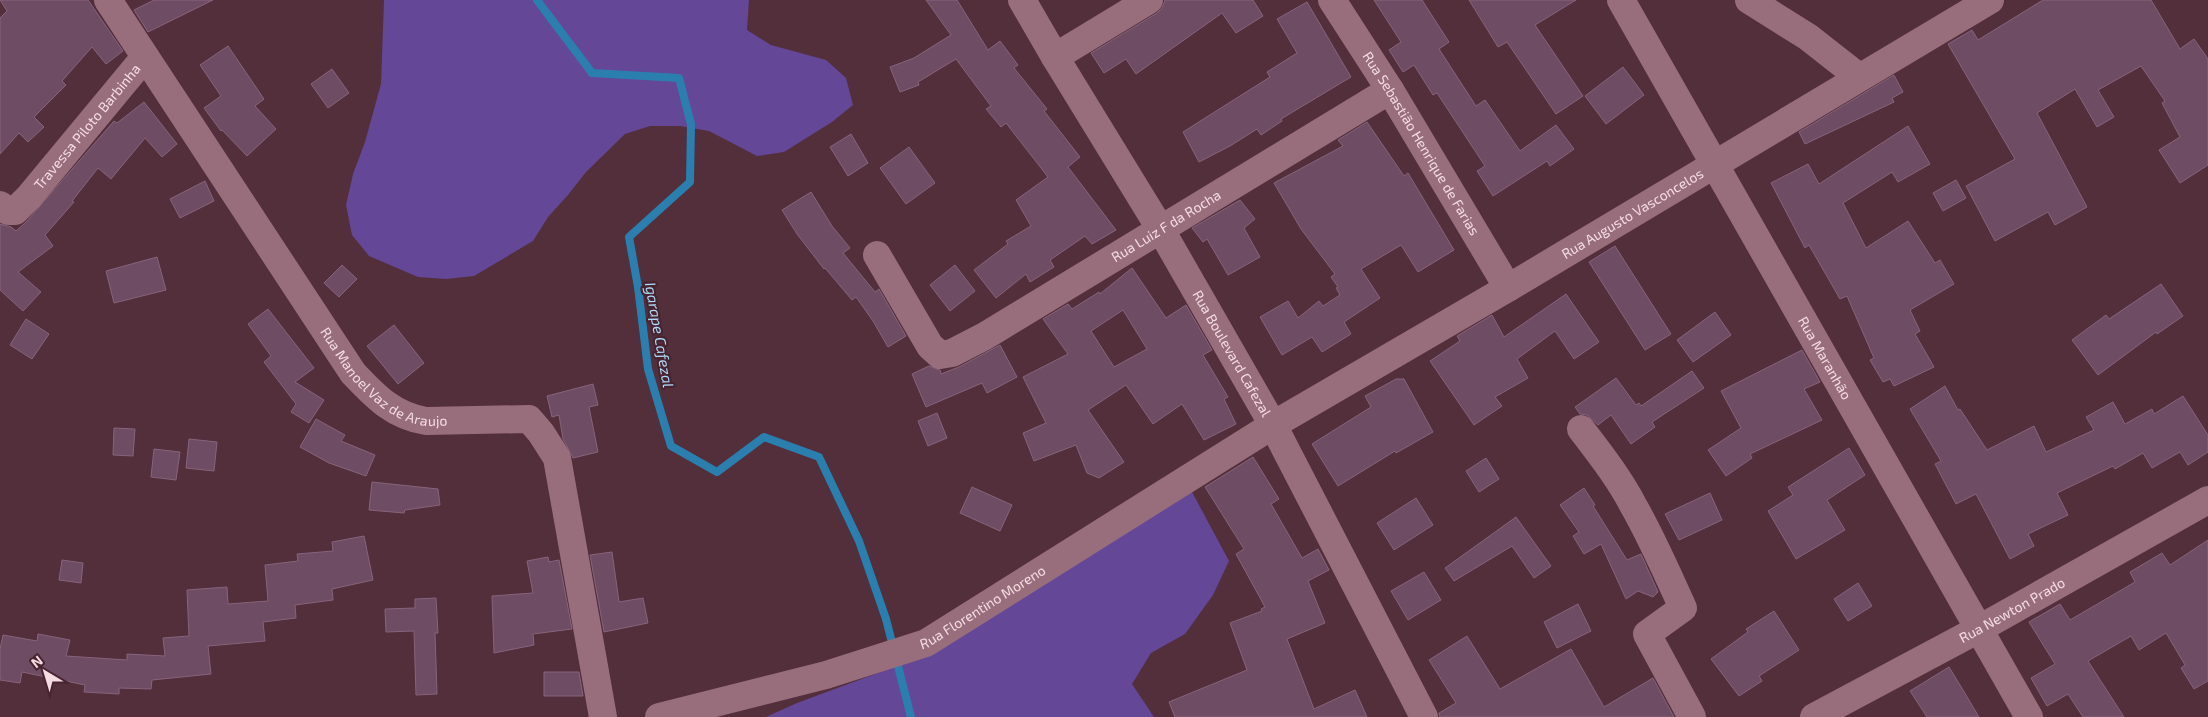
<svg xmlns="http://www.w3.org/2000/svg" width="2208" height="717" font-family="'Exo 2',sans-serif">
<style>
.green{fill:#654798}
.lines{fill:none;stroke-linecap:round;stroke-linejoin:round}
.stream{stroke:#2b7faf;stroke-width:8}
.building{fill:#6e4c63;stroke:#87647c;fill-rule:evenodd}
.street{stroke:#996e7c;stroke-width:28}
.labels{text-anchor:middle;stroke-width:4.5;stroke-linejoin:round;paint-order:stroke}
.street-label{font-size:14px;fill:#f5dce3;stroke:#482430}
.water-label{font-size:15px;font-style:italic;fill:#acdbfb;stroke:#482430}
</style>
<rect width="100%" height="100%" fill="#532e3b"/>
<g class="green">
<path d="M384,0H749L747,30L771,45L826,60L846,78L853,105L832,122L784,152L757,156L709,131L680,126H650L625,134L586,172L568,195L548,217L533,241L474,276L446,279L418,277L369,256L352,235L346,205L353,174L365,142L381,84Z"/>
<path d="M1192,492L1229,561L1213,595L1185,634L1151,653L1132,684L1154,717H766L797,703L910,661Z"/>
</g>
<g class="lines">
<path class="stream" d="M537,0L592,73L679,78L691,124L690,182L629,237L638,287L648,369L671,446L717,472L764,437L819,457L859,541L886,619L911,717"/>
</g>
<g class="building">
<path d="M0,0H88L123,51L106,64L92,47L62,81L66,85L34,117L44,127L28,142L19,133L0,154V18L7,11Z"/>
<path d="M154,0H213L148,32L134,10Z"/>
<path d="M926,0H957L988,50L1000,41L1018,65L1014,68L1047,109L1044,111L1080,157L1068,167L1116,230L1092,244L1085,236L1050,260L1054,267L1030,282L1026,274L996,298L974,270L1008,244L1006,241L1031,226L1016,200L1048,177L1006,123L1001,127L986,109L991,106L956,59L918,82L919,85L900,92L890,67L914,58L951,35Z"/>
<path d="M1165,0H1253L1263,16L1236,33L1222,13L1136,74L1126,59L1104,73L1091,53L1157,13L1162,8Z"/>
<path d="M1374,0H1422L1449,42L1439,49L1476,106L1485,100L1520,151L1556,125L1574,149L1550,166L1547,161L1493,196L1477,171L1485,166L1437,93L1433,95L1414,65L1403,72L1389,50L1401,42Z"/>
<path d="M1469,0H1576L1535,25L1583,96L1556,114L1507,42L1498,47Z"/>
<path d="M2043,0H2151L2180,49L2194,39L2208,59V165L2180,183L2159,150L2180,137L2162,103L2165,101L2141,66L2098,90L2114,117L2097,127L2075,89L2037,113L2087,207L2055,225L2048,212L1995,241L1966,186L2015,159L1948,44L1972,30L1978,40Z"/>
<path d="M1307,2L1351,77L1281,119L1282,121L1261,135L1257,129L1230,146L1199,162L1183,132L1270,77L1267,72L1297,53L1277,19Z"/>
<path d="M228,46L264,99L255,106L276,129L247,156L222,130L221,131L204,108L221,96L200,65Z"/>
<path d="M1623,67L1644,95L1606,124L1585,96Z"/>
<path d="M332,69L349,93L328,108L311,84Z"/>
<path d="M1894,75L1903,92L1892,98L1894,102L1805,144L1799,132Z"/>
<path d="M144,102L177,144L162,157L145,138L111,179L98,168L72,201L74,202L45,235L53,246L18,272L41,292L23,311L0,290V224L11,227L16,231L26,222L114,121L117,123Z"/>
<path d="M1367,122L1404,176L1408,173L1454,250L1418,272L1401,245L1361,269L1380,298L1344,322L1351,334L1322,352L1312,337L1282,355L1260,317L1288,301L1298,318L1319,301L1323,306L1340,295L1336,288L1338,287L1331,277L1335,274L1301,229L1274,183L1343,146L1338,140Z"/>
<path d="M1908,126L1930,164L1898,182L1892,172L1843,203L1866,248L1908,221L1935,263L1940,260L1954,284L1910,310L1920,331L1915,334L1934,367L1894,386L1890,379L1883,382L1870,360L1874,358L1847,296L1840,299L1809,245L1805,248L1771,183L1808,164L1819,184Z"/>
<path d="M851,134L868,163L848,176L830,147Z"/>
<path d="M909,147L935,183L906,204L880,168Z"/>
<path d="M1956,180L1966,198L1943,211L1933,193Z"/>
<path d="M205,181L214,201L180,218L170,199Z"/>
<path d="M811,192L832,226L850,248L843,253L875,292L879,289L906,336L888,347L873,321L856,297L852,300L825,268L824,269L797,234L782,210Z"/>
<path d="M1240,200L1255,219L1244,228L1260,257L1228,275L1207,239L1203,242L1192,228Z"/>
<path d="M1615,246L1671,334L1645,350L1589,262Z"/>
<path d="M157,257L166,290L114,303L106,271Z"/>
<path d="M342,265L357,279L339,297L324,283Z"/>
<path d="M955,265L975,291L950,311L930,285Z"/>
<path d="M1132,268L1166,318L1186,305L1212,350L1203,355L1228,397L1224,399L1236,424L1204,440L1182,404L1153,424L1126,385L1088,410L1124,462L1099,478L1087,473L1076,445L1034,461L1023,433L1046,423L1023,377L1068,354L1043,319L1068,304L1072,309L1099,292L1100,294ZM1123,310L1147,349L1114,367L1091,331Z"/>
<path d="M2161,284L2183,316L2157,334L2156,332L2098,375L2072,340L2106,315L2109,319Z"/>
<path d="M1566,294L1599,342L1574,359L1555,331L1517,359L1528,378L1495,397L1502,406L1474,425L1430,361L1460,341L1457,336L1492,315L1504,337Z"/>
<path d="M268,309L314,368L295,382L324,400L309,423L291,412L296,404L264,362L271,356L248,324Z"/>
<path d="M1715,312L1731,335L1693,362L1677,340Z"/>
<path d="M26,319L49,334L32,359L10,345Z"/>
<path d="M394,325L424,363L398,384L367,346Z"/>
<path d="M1000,345L1017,377L987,393L982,383L926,407L912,374L929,366L940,370L941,374L959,367Z"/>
<path d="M1802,350L1820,382L1804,389L1822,420L1750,454L1752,458L1726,476L1708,450L1741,428L1721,391Z"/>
<path d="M1692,371L1704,388L1652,422L1655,427L1631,444L1611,415L1598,425L1587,415L1580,414L1575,407L1616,378L1636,405L1639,403L1641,406Z"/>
<path d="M1396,379H1404L1433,432L1396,453L1395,451L1338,486L1312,444L1371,407L1365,396Z"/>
<path d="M593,384L598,405L589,407L598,452L573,458L563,439L559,415L552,417L547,396Z"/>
<path d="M1945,386L1958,410L1960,409L1987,450L2034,426L2046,452L2094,430L2086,417L2113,402L2125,424L2152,409L2154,414L2183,396L2208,435V452L2188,465L2180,452L2152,468L2143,453L2115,469L2113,466L2057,493L2068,515L2028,534L2034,546L2010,559L1976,494L1956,504L1935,464L1941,461L1910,409Z"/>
<path d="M937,413L947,438L928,446L918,421Z"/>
<path d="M316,419L345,435L341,441L375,455L366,476L329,463L300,447Z"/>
<path d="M114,428L135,429L133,456L113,455Z"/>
<path d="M189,439L217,442L214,471L186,468Z"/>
<path d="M1849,448L1865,475L1827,500L1845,530L1796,559L1768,511L1793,495L1788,487Z"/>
<path d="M154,449L180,452L176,480L151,477Z"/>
<path d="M1253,457L1279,499L1271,504L1302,558L1318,549L1329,570L1308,581L1325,623L1287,639L1314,709L1355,690L1367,717H1175L1169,702L1247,670L1230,623L1262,611L1261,609L1265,607L1236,554L1244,549L1205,487Z"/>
<path d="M1486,458L1499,479L1479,492L1466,471Z"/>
<path d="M372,482L438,489L440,505L405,510L404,513L369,510Z"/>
<path d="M972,487L1012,505L1000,531L960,513Z"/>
<path d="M1584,488L1595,505L1593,506L1627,560L1641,554L1658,592L1653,597L1638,591L1626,599L1601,544L1584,554L1573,536L1579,532L1560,505Z"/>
<path d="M1710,493L1722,520L1679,540L1665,514Z"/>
<path d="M1416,498L1433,525L1394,550L1377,523Z"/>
<path d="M1516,517L1551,566L1534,578L1512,546L1454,581L1445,568Z"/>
<path d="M364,536L373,580L332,589L333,600L295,605L296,618L263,622L265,641L208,646L211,674L152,680L151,689L119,688V694L84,692L85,685L22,672L20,683L0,680V649L3,635L37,641L38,634L70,640L66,656L127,660V654L165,656L163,638L189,636L187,590L227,587L228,604L268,601L265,565L298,561L297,554L333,551L332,542Z"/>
<path d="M2208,540V681L2194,689L2181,668L2185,665L2166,633L2139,650L2131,636L2088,661L2124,717H2083L2068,694L2047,706L2031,678L2055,664L2029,622L2060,604L2070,620L2135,582L2130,572L2162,553L2170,565Z"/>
<path d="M612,552L619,602L643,598L648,623L604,632L590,555Z"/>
<path d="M548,557L549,562L559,560L572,629L533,634L534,645L494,653L492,596L533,593L527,561Z"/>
<path d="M62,560L83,563L81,583L59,580Z"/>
<path d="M1424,572L1441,600L1408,620L1391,591Z"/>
<path d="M1858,583L1872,606L1848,621L1834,599Z"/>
<path d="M436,598L438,633H435L437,694L416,695L414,631L386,632L385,609L415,608V599Z"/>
<path d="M1578,604L1591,631L1557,648L1544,622Z"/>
<path d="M1774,611L1799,650L1759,676L1762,681L1739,696L1711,659L1748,632L1746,629Z"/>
<path d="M1467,636L1500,689L1571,649L1604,707L1653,678L1674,717H1440L1439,713L1456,703L1429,660Z"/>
<path d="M1949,667L1963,690L1979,717H1927L1910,691Z"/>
<path d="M544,672H579L583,696H544Z"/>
</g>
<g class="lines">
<g class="street">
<path id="s1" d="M108,0L353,373C375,396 393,416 426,421L529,419L541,433L557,458L603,717"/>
<path id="s2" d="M1022,0L1055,57L1161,230L1273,425L1424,717"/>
<path id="s3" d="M1332,0L1390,90L1508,288"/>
<path id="s4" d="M1621,0L2029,717"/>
<path d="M1749,0L1808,37L1859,77"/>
<path d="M1055,57L1149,0"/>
<path id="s5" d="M0,205L8,211H15L29,197L145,57"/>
<path id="s6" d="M877,255L930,346L940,355L952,353L985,336L1390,90"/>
<path d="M1581,429C1600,454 1619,478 1633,505C1652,538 1667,573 1683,608L1647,634L1692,717"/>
<path id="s7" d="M659,717L826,675L926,643L1273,425L1508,288L1990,0"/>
<path id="s8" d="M1814,717L1979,629L2208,500"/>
</g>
</g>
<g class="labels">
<g class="street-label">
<text dy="5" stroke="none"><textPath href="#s5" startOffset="128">Travessa Piloto Barbinha</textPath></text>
<text dy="5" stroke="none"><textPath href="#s3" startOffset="169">Rua Sebastião Henrique de Farias</textPath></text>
<text dy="5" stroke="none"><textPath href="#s7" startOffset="1104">Rua Augusto Vasconcelos</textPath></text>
<text dy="5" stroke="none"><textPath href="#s6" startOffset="380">Rua Luiz F da Rocha</textPath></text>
<text dy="5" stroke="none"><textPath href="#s2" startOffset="411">Rua Boulevard Cafezal</textPath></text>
<text dy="5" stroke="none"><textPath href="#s4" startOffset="412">Rua Maranhão</textPath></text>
<text dy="5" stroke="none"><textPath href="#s1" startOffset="475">Rua Manoel Vaz de Araujo</textPath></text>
<text dy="5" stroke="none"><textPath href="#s7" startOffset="344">Rua Florentino Moreno</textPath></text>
<text dy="5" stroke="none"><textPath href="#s8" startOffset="225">Rua Newton Prado</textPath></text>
</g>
<g class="water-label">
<text transform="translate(659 335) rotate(80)" y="5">Igarape Cafezal</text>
</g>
</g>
<g transform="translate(45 672) rotate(322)" stroke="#482430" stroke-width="4" paint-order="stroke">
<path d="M0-4L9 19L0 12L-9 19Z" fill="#f5dce3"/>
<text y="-8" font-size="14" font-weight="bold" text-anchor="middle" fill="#f5dce3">N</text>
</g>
</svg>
